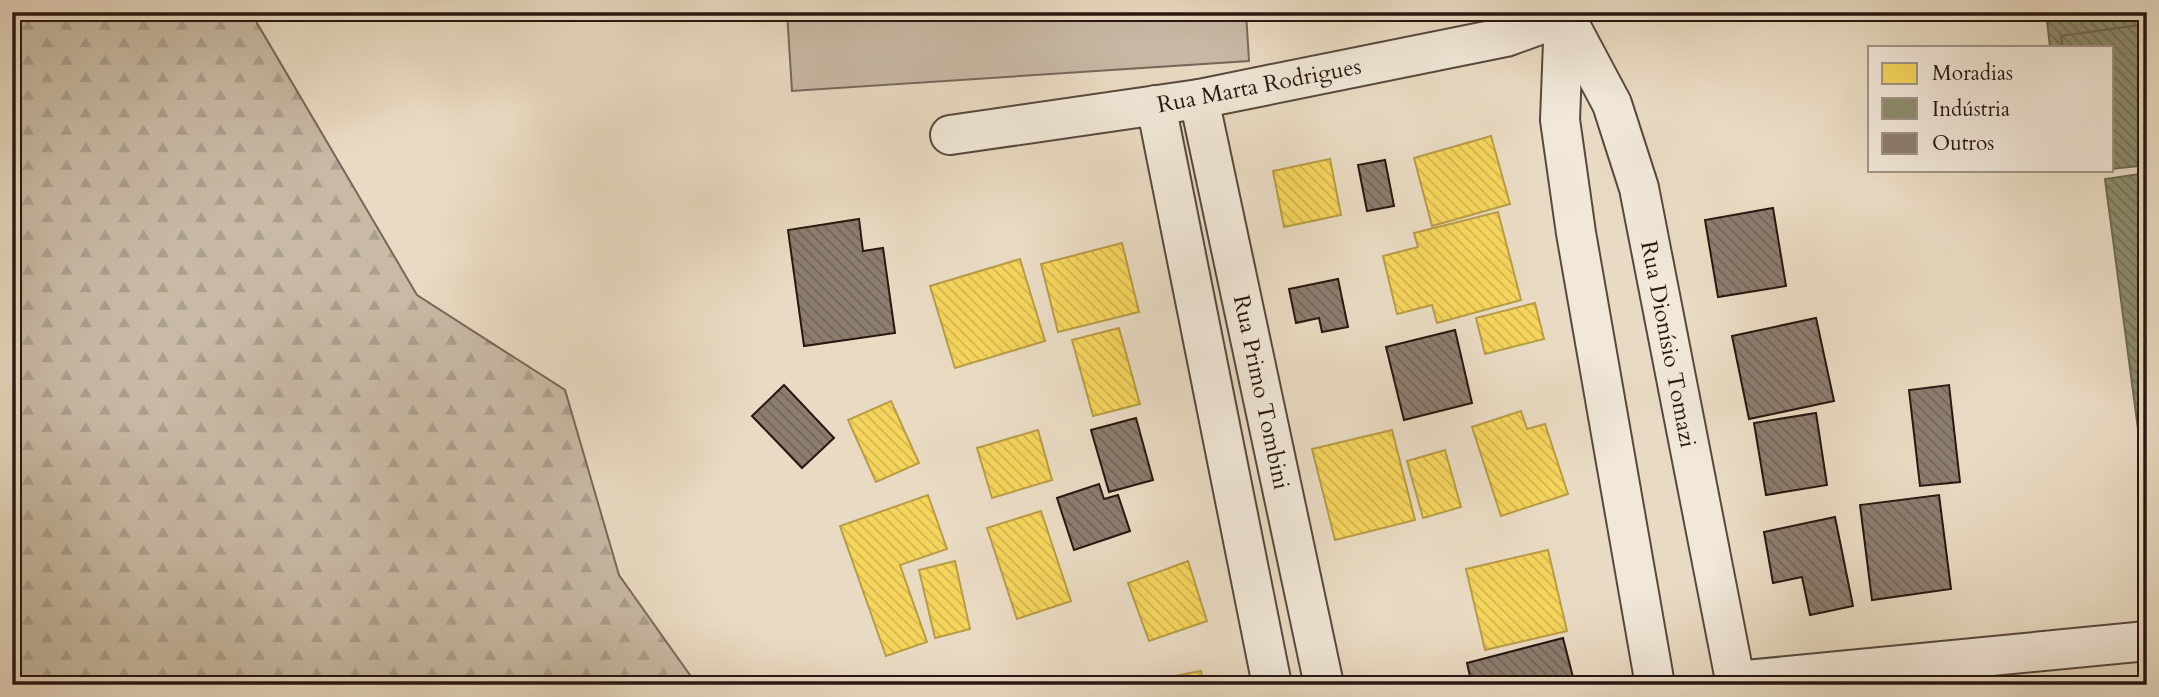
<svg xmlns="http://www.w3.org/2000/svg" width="2159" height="697" font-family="Cardo,serif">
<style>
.green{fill:#c8baa5;stroke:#78685b;stroke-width:2}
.forest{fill:url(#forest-firs);stroke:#78685b;stroke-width:2}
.homes{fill:url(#homes-back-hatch);stroke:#b89c46;stroke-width:2}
.industry{fill:url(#industry-back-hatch);stroke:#6e6952;stroke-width:2}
.building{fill:url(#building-back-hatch);stroke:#281711;stroke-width:2}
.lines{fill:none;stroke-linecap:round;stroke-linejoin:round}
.street-casing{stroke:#58483e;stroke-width:42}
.street{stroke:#f1e8d8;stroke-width:38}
.labels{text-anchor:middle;stroke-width:7;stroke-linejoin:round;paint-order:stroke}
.street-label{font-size:23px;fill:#281711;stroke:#f1e8d8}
</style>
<defs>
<pattern id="forest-firs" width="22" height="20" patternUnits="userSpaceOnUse" patternTransform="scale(1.75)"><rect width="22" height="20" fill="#c8baa5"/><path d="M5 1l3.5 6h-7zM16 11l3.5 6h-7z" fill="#ac9f8d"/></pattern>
<pattern id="homes-back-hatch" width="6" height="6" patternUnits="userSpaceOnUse" patternTransform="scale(1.75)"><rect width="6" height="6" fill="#f6d55c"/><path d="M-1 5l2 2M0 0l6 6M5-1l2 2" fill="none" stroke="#d3b64f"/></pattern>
<pattern id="industry-back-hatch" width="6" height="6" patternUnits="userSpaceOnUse" patternTransform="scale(1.75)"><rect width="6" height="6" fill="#8c8c6e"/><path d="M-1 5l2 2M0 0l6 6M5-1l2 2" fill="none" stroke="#727159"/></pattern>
<pattern id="building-back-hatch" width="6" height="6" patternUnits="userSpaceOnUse" patternTransform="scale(1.75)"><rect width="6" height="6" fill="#8c7d6e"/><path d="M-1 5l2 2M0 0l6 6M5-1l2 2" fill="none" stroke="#726559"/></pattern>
</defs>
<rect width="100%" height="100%" fill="#e9dbc3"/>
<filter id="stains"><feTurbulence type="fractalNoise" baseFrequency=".00286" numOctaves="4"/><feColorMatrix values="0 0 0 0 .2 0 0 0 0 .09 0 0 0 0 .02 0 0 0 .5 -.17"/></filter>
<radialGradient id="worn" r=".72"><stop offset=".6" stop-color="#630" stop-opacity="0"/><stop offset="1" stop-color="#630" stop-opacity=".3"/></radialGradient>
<path class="green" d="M787,12H1246L1249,61L792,91Z"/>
<path class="forest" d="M12,12H254L257,23L417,295L565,390L619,575L697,685H12Z"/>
<g class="homes">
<path d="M1491,136L1510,204L1432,226L1414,158Z"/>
<path d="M1330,159L1341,215L1284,227L1273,171Z"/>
<path d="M1498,212L1521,300L1437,323L1432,305L1397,314L1383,256L1418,247L1414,233Z"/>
<path d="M1122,243L1139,312L1058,332L1041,264Z"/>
<path d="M1020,259L1045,341L955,368L930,286Z"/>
<path d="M1535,303L1544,339L1485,354L1476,318Z"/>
<path d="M1119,328L1140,404L1093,416L1072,340Z"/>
<path d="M891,401L919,463L876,482L848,420Z"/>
<path d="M1521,411L1527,429L1545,424L1568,494L1501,516L1472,427Z"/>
<path d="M1038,430L1052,480L992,498L977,448Z"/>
<path d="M1392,430L1415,520L1335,540L1312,449Z"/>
<path d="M1445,450L1461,507L1423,518L1407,461Z"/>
<path d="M928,495L947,549L900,565L927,642L886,656L840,526Z"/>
<path d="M1041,511L1071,601L1017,619L987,528Z"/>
<path d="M1548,550L1567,631L1485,650L1466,569Z"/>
<path d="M955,561L970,629L935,638L919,570Z"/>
<path d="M1188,561L1207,621L1149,641L1128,583Z"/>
<path d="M1201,671L1204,685H1147V681Z"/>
</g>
<g class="industry">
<path d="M2046,12H2147V24L2061,36L2063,47H2050Z"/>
<path d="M2147,24V165L2112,169V47H2063L2061,36Z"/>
<path d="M2147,173V443L2140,444L2105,179Z"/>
</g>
<g class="building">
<path d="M1385,160L1394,206L1367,211L1358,165Z"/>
<path d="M1773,208L1786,286L1718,297L1705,220Z"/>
<path d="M859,219L863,251L883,248L895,333L804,346L788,230Z"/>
<path d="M1338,279L1348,327L1322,332L1319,318L1296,323L1289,289Z"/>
<path d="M1816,318L1834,401L1749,419L1732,336Z"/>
<path d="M1455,330L1472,403L1404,420L1386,347Z"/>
<path d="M784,385L834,438L802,468L752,416Z"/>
<path d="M1949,385L1960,482L1920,486L1909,390Z"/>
<path d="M1816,413L1827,485L1766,495L1754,423Z"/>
<path d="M1136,418L1153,480L1109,492L1091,430Z"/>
<path d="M1099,484L1104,499L1118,495L1130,531L1074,550L1057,498Z"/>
<path d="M1939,495L1951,589L1872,600L1860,505Z"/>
<path d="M1835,517L1853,606L1810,615L1802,577L1773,583L1764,532Z"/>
<path d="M1563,638L1575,685H1472L1467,663Z"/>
</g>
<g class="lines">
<g class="street-casing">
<g id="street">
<path d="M1563,12L1612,104L1639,188L1736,685"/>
<path d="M1564,16L1560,120L1576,233L1655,685"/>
<path d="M1199,99L1324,685"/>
<path d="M1156,105L1272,685"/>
<path d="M950,135L1199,99L1506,37L1564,16"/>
<path d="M1736,681L2147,641"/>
</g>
</g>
<use href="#street" class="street"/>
</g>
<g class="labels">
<g class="street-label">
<text transform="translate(1259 85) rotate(-11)" y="8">Rua Marta Rodrigues</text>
<text transform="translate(1669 344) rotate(79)" y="8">Rua Dionísio Tomazi</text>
<text transform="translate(1262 392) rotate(78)" y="8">Rua Primo Tombini</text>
</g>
</g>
<rect width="2159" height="697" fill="none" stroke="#e9dbc3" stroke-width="42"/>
<rect x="14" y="14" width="2131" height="669" fill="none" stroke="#281711" stroke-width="3.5"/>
<rect x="21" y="21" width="2117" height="655" fill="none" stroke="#281711" stroke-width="2"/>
<rect x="1868" y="46" width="245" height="126" fill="#f1e8d8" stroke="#a19488" stroke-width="2"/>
<rect x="1882" y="63" width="35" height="21" fill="#f6d55c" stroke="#a19488" stroke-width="2"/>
<text x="1932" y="80" font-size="21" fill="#281711">Moradias</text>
<rect x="1882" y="98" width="35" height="21" fill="#8c8c6e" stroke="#a19488" stroke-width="2"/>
<text x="1932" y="116" font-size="21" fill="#281711">Indústria</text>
<rect x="1882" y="133" width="35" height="21" fill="#8c7d6e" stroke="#a19488" stroke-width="2"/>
<text x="1932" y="150" font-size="21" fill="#281711">Outros</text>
<rect width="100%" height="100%" filter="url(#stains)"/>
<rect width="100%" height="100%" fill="url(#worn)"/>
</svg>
